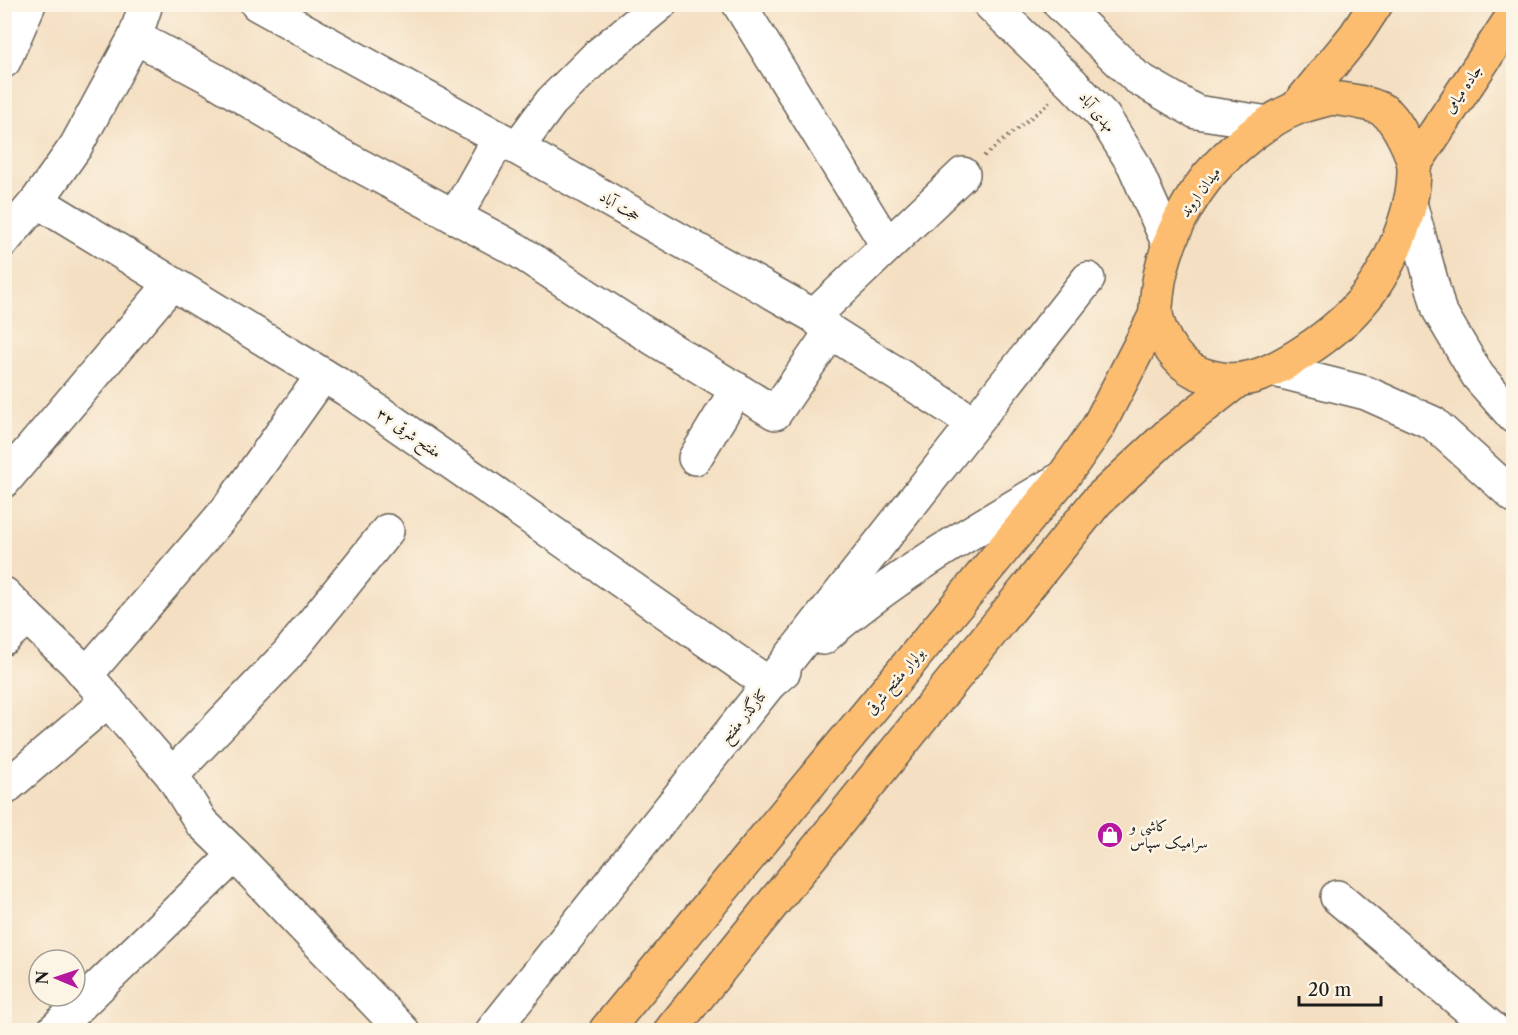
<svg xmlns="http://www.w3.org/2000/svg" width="1518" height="1035" font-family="'Libre Caslon Text',Amiri,serif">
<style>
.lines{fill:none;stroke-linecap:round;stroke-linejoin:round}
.minor-casing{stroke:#686056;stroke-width:36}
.major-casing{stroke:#686056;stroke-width:36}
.highway-casing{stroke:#686056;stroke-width:36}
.path{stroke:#686056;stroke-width:4;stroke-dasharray:1.5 4.5;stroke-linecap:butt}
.minor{stroke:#fff;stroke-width:33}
.major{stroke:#fcbd6f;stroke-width:33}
.highway{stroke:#fcbd6f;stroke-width:33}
.labels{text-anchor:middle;stroke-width:5;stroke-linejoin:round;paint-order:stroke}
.street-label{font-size:15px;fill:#1c1c1c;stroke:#fcf5e5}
.poi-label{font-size:15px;fill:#1c1c1c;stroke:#fcf5e5;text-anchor:start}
</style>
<rect width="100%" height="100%" fill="#fcf5e5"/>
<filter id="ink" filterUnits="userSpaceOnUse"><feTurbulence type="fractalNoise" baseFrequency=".0167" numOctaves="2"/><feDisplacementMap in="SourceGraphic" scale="12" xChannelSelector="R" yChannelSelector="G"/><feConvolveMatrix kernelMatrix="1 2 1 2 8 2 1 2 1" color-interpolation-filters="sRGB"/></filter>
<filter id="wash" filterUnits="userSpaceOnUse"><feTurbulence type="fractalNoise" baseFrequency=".008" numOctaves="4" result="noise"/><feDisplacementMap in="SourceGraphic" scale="24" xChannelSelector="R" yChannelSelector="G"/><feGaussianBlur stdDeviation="1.35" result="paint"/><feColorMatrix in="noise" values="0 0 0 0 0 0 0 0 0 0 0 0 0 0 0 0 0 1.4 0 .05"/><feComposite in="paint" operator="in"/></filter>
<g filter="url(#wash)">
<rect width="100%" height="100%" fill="#f4dfc2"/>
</g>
<g filter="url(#ink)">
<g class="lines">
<g class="minor-casing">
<g id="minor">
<path d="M257,4L517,148L814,316L831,332L974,423"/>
<path d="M739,4L887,245"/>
<path d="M990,4L1073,84L1104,117L1134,165L1169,245"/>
<path d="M1060,4L1136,77L1196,112L1269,123"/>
<path d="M135,37L213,79L329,149L517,250L638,329L775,413L831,332"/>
<path d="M4,61L29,4"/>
<path d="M517,148L551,102L597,56L660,4"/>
<path d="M37,201L346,389L769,684L1088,279"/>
<path d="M1410,203L1439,310L1478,376L1514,417"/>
<path d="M455,217L499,139"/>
<path d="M4,240L37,201L76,146L135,37L146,4"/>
<path d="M814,316L963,174"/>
<path d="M1274,370L1366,393L1433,423L1514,496"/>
<path d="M695,458L737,389"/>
<path d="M4,481L171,284"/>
<path d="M4,594L27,617L75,662L172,775L201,822L235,855L402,1030"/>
<path d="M4,638L27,617"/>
<path d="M823,638C895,575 978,528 1059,480"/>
<path d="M86,675L227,510L323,375"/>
<path d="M172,775L287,655L387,531"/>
<path d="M4,789L108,700"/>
<path d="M1337,897L1494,1030"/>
<path d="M54,1030L235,855"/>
<path d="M493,1030L769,684L784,671"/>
</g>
</g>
<g class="major-casing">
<g id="major">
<path d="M606,1030L1063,477L1098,427L1156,314"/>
<path d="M671,1030L1097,501L1169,434L1237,381"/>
</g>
</g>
<g class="highway-casing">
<g id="highway">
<path d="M1332,98C1348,100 1377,103 1388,114C1398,124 1413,153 1414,167C1415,210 1389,272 1360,304C1342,325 1321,341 1297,356C1274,370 1250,383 1222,379C1200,376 1185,369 1172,351C1165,341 1158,327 1156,314C1155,309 1157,302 1157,296C1161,253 1181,210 1208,176C1229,151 1266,120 1297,108C1309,104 1321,101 1332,98Z"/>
<path d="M1296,108L1355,36L1376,4"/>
<path d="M1414,165L1514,14"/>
</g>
</g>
<path class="path" d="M984,156L1050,102"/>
<use href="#minor" class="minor"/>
<use href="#major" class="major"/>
<use href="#highway" class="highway"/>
</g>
</g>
<defs>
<g id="shop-disc" transform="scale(1.35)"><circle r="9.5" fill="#b5179e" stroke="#fcf5e5"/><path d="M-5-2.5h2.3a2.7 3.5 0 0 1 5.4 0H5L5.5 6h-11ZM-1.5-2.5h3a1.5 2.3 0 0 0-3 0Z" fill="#fff"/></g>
</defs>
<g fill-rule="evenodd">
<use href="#shop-disc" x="1110" y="835"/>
</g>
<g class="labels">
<g class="street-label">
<text transform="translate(1463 89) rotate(-56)" y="5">جاده میامی</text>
<text transform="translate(1097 112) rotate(51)" y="5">مهدی آباد</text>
<text transform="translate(1200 192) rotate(-54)" y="5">میدان اروند</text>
<text transform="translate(620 206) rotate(30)" y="5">حجت آباد</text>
<text transform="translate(409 433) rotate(35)" y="5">مفتح شرقی ۳۲</text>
<text transform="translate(895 681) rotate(-50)" y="5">بولوار مفتح شرقی</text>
<text transform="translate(744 716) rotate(-51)" y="5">کنارگذر مفتح</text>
</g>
<g class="poi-label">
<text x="1130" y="831">کاشی و<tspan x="1130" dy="17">سرامیک سپاس</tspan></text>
</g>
</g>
<rect width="1518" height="1035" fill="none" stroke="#fcf5e5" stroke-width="24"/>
<g transform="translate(57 978) rotate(272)"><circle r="28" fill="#fcf5e5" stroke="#a29e95" stroke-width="1.5"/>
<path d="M0-4.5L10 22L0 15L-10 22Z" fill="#b5179e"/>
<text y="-9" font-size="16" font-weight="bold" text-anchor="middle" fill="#1c1c1c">N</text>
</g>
<path d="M1299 996v9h82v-9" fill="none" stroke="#1c1c1c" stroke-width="3"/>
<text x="1308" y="996" font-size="18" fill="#1c1c1c" stroke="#fcf5e5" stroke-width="4.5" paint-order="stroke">20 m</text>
</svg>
